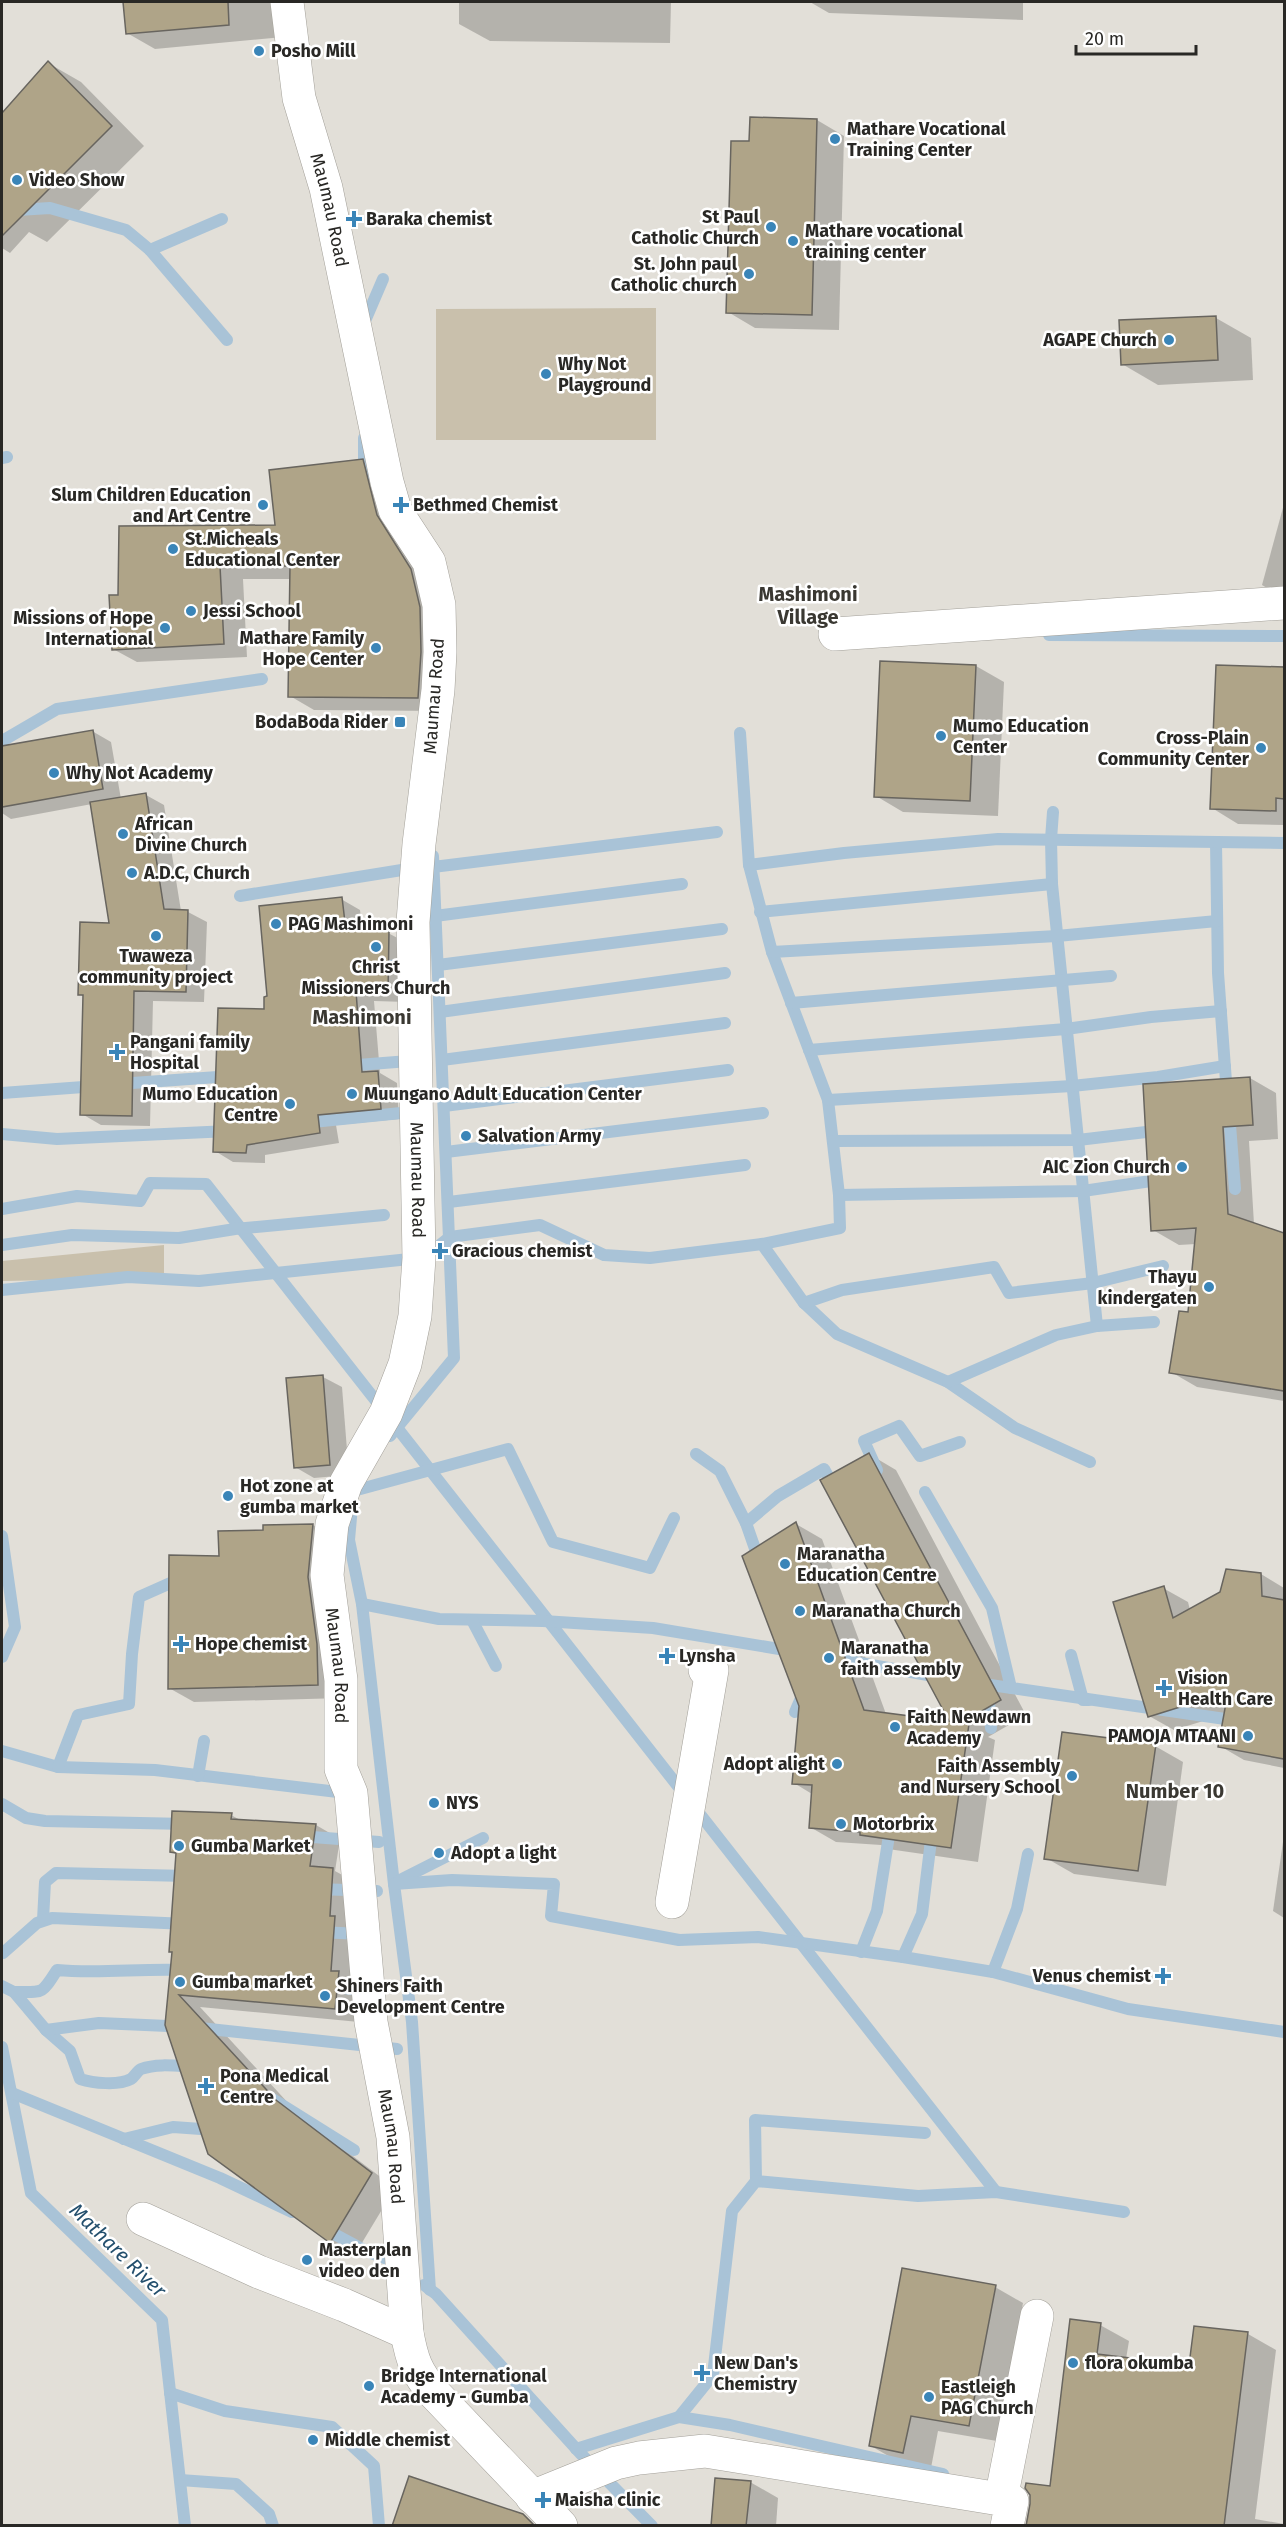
<svg xmlns="http://www.w3.org/2000/svg" width="1286" height="2527" font-family="'Fira Sans',sans-serif">
<style>
.green{fill:#c9c0ac}
.shadow{fill:#0003}
.lines{fill:none;stroke-linecap:round;stroke-linejoin:round}
.stream{stroke:#a9c3d7;stroke-width:12}
.building{fill:#afa488;stroke:#68655f;stroke-width:1.5}
.minor-casing{stroke:#a3a099;stroke-width:34}
.minor{stroke:#fff;stroke-width:33}
.poi-dot{fill:#3a85b8;stroke:#fff;stroke-width:2}
.labels{text-anchor:middle;stroke-width:5;stroke-linejoin:round;paint-order:stroke}
.poi-label{font-size:18px;font-weight:bold;fill:#292825;stroke:#fff;text-anchor:start}
.street-label{font-size:18px;fill:#292825;stroke:#fff}
.neighbourhood-label{font-size:20px;font-weight:bold;fill:#3a3832;stroke:#fff}
.water-label{font-size:20px;font-style:italic;fill:#234f6d;stroke:#fff}
</style>
<rect width="100%" height="100%" fill="#e2dfd8"/>
<g class="green">
<path d="M656,308V440H436V309Z"/>
<path d="M164,1245V1278L2,1281V1261Z"/>
</g>
<g class="shadow">
<path d="M124,2H291L294,36L155,49L127,33Z"/>
<path d="M459,2H671L670,43L490,41L459,24Z"/>
<path d="M810,2H1023V20L829,13Z"/>
<path d="M48,63L81,82L144,146L47,242L29,232L10,253L2,248V115Z"/>
<path d="M817,120L844,136L839,330L755,328L728,312L750,143Z"/>
<path d="M1216,318L1251,338L1253,380L1158,385L1122,364Z"/>
<path d="M363,460L386,474L435,584L441,711L314,710L290,696L291,579H243L247,657L137,662L113,649L119,596L276,527Z"/>
<path d="M1284,504V598L1262,585Z"/>
<path d="M976,666L1004,682L998,816L903,812L876,796Z"/>
<path d="M1217,667L1284,669V825L1238,824L1212,808Z"/>
<path d="M92,731L111,742L121,799L146,795L164,805L181,911L188,912L207,922L204,1002L153,1001L150,1126L101,1125L82,1114L85,997L79,994L110,924L92,804L11,819L2,813V748Z"/>
<path d="M341,899L360,910L363,932L388,933L407,943V1002L374,1001L380,1073L397,1083L399,1119L336,1125L339,1143L265,1155V1163L233,1162L215,1151L266,1010Z"/>
<path d="M1250,1078L1276,1093L1278,1139L1249,1141L1254,1224L1284,1234V1401L1197,1387L1171,1372L1189,1314L1196,1244L1179,1245L1153,1230Z"/>
<path d="M323,1377L342,1387L349,1475L314,1478L295,1467Z"/>
<path d="M869,1454L896,1470L1026,1715L988,1737L995,1740L978,1862L888,1849L881,1845L836,1842L810,1827L812,1794L794,1783L801,1706L796,1524L822,1539L886,1714L951,1723Z"/>
<path d="M313,1525L338,1540L343,1698L194,1702L169,1688L265,1531Z"/>
<path d="M1261,1574L1284,1588V1768L1244,1760L1220,1746L1226,1714L1174,1730L1149,1716L1163,1588L1188,1602L1190,1610Z"/>
<path d="M1155,1746L1183,1762L1166,1886L1074,1874L1046,1858Z"/>
<path d="M231,1815L242,1821L316,1825L340,1839L335,1871L357,1883L359,2022L200,2007L300,2116L395,2188L354,2256L330,2242L166,2025L173,1953L170,1951L177,1855L171,1851Z"/>
<path d="M1284,1835V1918L1273,1911Z"/>
<path d="M995,2287L1023,2303L997,2441L938,2431L931,2468L899,2462L871,2446Z"/>
<path d="M1100,2325L1129,2341L1126,2359L1191,2366L1248,2334L1276,2350L1255,2519L1284,2524V2526H1028L1051,2488Z"/>
<path d="M750,2482L778,2498L776,2526H712Z"/>
</g>
<g class="lines">
<g class="stream">
<path d="M2,211L50,208L126,230L150,250L222,219"/>
<path d="M150,250L227,340"/>
<path d="M362,328L383,279"/>
<path d="M364,438V477"/>
<path d="M2,458L7,457"/>
<path d="M1049,635L1284,636"/>
<path d="M740,733L749,865L772,952L828,1100L839,1195L840,1228L762,1244"/>
<path d="M2,741L57,709L262,679"/>
<path d="M1053,812L1051,839L1052,884L1097,1326"/>
<path d="M1216,842L1218,973L1227,1095"/>
<path d="M749,865L844,853L998,839L1284,843"/>
<path d="M433,867L717,832"/>
<path d="M240,896L408,869"/>
<path d="M760,912L1052,884"/>
<path d="M435,916L682,884"/>
<path d="M772,952L1057,936L1217,921"/>
<path d="M438,965L722,929"/>
<path d="M373,968L407,964"/>
<path d="M791,1003L1111,976"/>
<path d="M440,1012L725,973"/>
<path d="M809,1050L1066,1029L1151,1017L1221,1011"/>
<path d="M442,1060L725,1023"/>
<path d="M345,1066L409,1061"/>
<path d="M118,1084L232,1076"/>
<path d="M2,1093L97,1086"/>
<path d="M828,1100L1072,1086L1158,1077L1225,1066"/>
<path d="M444,1106L728,1070"/>
<path d="M1229,1112L1235,1189"/>
<path d="M303,1123L401,1113"/>
<path d="M2,1134L57,1139L229,1131"/>
<path d="M833,1141L1078,1140L1146,1132"/>
<path d="M446,1152L763,1113"/>
<path d="M839,1195L1083,1191L1151,1181"/>
<path d="M449,1202L745,1165"/>
<path d="M2,1209L77,1196L140,1201L150,1183L206,1184L996,2192"/>
<path d="M2,1245L72,1235L179,1238L235,1229L384,1215"/>
<path d="M2,1290L128,1277L199,1281L419,1258L425,1257L450,1237L540,1225L604,1255L650,1258L762,1244L804,1303L837,1334L948,1382L1015,1428L1090,1462"/>
<path d="M804,1303L842,1290L994,1267L1009,1293L1093,1283L1163,1266"/>
<path d="M948,1382L1056,1335L1097,1326L1154,1322"/>
<path d="M390,1436L454,1358L433,856"/>
<path d="M696,1454L720,1471L746,1523L760,1563"/>
<path d="M877,1470L864,1441L899,1426L920,1456L960,1442"/>
<path d="M353,1491L508,1449L553,1542L650,1568L674,1518"/>
<path d="M925,1492L992,1608L1011,1688"/>
<path d="M352,1506L349,1540L362,1604L394,1884L412,2022L430,2290"/>
<path d="M746,1523L778,1496L824,1469L835,1489"/>
<path d="M2,1536L15,1627L2,1657"/>
<path d="M362,1604L439,1619L543,1621L653,1628L791,1651"/>
<path d="M472,1620L496,1666"/>
<path d="M1071,1655L1083,1700H1089"/>
<path d="M832,1658L939,1677"/>
<path d="M977,1683L1239,1721"/>
<path d="M988,1690L991,1728"/>
<path d="M795,1712L804,1691"/>
<path d="M2,1751L58,1767L155,1770L346,1793"/>
<path d="M58,1767L78,1715L129,1704L132,1654L139,1597L184,1577"/>
<path d="M198,1776L204,1741"/>
<path d="M2,1804L26,1818L45,1821L187,1824"/>
<path d="M299,1836L379,1842"/>
<path d="M398,1881L483,1838"/>
<path d="M394,1884L452,1880L554,1884L551,1916L679,1940L758,1937L903,1957L993,1972L1128,2009L1284,2032"/>
<path d="M316,1889L377,1891"/>
<path d="M43,1920L45,1882L56,1873L188,1876"/>
<path d="M319,1932L361,1934"/>
<path d="M2,1952L3,1953L37,1923L52,1918L187,1924"/>
<path d="M861,1952L877,1911L891,1823"/>
<path d="M903,1957L922,1914L932,1832"/>
<path d="M993,1972L1017,1909L1028,1854"/>
<path d="M324,1985L358,1990"/>
<path d="M2,1986L14,1992L46,2030L70,2051L80,2079C93,2083 118,2086 131,2079C135,2076 137,2071 141,2069C157,2063 177,2066 193,2067"/>
<path d="M14,1992C44,1992 41,1995 57,1970C99,1974 142,1968 184,1970"/>
<path d="M46,2030L99,2023L191,2027L397,2049"/>
<path d="M2,2047L31,2193L162,2320L185,2526"/>
<path d="M12,2093L220,2178L292,2212"/>
<path d="M271,2098L354,2150"/>
<path d="M124,2139L173,2127L215,2130"/>
<path d="M756,2181L755,2120L925,2133"/>
<path d="M321,2227L366,2251L400,2264"/>
<path d="M424,2285L436,2294L580,2453L652,2526"/>
<path d="M170,2393L225,2411L332,2427L374,2466L379,2526"/>
<path d="M679,2417L713,2375L732,2211L756,2181L918,2196L996,2192L1124,2212"/>
<path d="M576,2449L679,2417L730,2425L943,2474"/>
<path d="M180,2480L236,2484L269,2514L273,2526"/>
</g>
</g>
<g class="building">
<path d="M123,2H228L229,25L126,34Z"/>
<path d="M48,61L112,126L2,236V113Z"/>
<path d="M750,117L817,119L812,315L726,313L731,141H749Z"/>
<path d="M1216,316L1218,360L1121,365L1119,320Z"/>
<path d="M363,459L377,515L411,569L420,607L421,652L418,698L288,697L290,566H220L224,644L112,650L109,595H118L119,526L275,525L269,470Z"/>
<path d="M880,661L976,665L970,801L874,797Z"/>
<path d="M1216,665L1284,667V799L1276,798V811L1210,809Z"/>
<path d="M93,730L103,789L2,807V746Z"/>
<path d="M146,793L164,909L188,910L186,992L134,991L132,1116L80,1115L83,995H78L80,922L109,923L90,802Z"/>
<path d="M342,897L346,931H389L388,992L356,991L362,1072L378,1071L381,1109L318,1115L320,1133L247,1145L246,1153L213,1152L218,1008L264,1009V997L267,996L259,906Z"/>
<path d="M1250,1077L1253,1125L1223,1127L1228,1214L1284,1233V1391L1169,1373L1179,1311L1188,1312L1196,1228L1151,1231L1143,1084Z"/>
<path d="M323,1375L330,1465L294,1468L286,1378Z"/>
<path d="M869,1453L1001,1700L961,1723L969,1724L951,1848L860,1835V1832L809,1828L812,1785L792,1784L799,1706L742,1556L796,1522L864,1710L949,1721L820,1480Z"/>
<path d="M313,1524L308,1577L317,1644L318,1685L168,1689L169,1555L219,1556L218,1531L263,1530V1525Z"/>
<path d="M1226,1569L1261,1573L1262,1596L1284,1600V1759L1218,1747L1228,1692L1148,1717L1113,1602L1164,1586L1173,1618L1220,1592Z"/>
<path d="M1062,1732L1156,1744L1138,1871L1044,1859Z"/>
<path d="M172,1811L232,1813L231,1819L316,1824L310,1866L333,1868L330,1916H335L331,1971H339L335,2009L179,1995L276,2100L372,2173L330,2243L208,2154L165,2025L172,1952H169L176,1853L170,1852Z"/>
<path d="M902,2268L996,2285L969,2426L911,2416L903,2453L869,2446Z"/>
<path d="M1070,2319L1101,2323L1097,2354L1189,2365L1194,2326L1248,2332L1224,2526H1026L1030,2504V2495L1025,2488L1026,2483L1050,2486Z"/>
<path d="M409,2476L523,2514L535,2526H392Z"/>
<path d="M715,2478L751,2481L746,2526H711Z"/>
</g>
<g class="lines">
<g class="minor-casing">
<g id="minor">
<path id="s1" d="M287,2L299,98L326,188L387,482L395,510L429,562L439,605L440,652L438,690L419,844L413,922L419,1258L415,1316L405,1364L386,1413L346,1483L332,1524L327,1575L341,1680V1769L351,1793L371,2022L393,2137L407,2333C412,2360 416,2372 434,2393L561,2526"/>
<path d="M835,634L1284,603"/>
<path d="M672,1902L712,1670H705"/>
<path d="M143,2219L259,2272L344,2305L407,2333"/>
<path d="M532,2497L616,2463L639,2458L705,2451L1012,2501L1007,2526"/>
<path d="M1001,2499L1037,2316"/>
</g>
</g>
<use href="#minor" class="minor"/>
</g>
<g class="poi-dot">
<circle cx="259" cy="51" r="6"/>
<circle cx="835" cy="139" r="6"/>
<circle cx="17" cy="180" r="6"/>
<path d="M351 210h6v6h6v6h-6v6h-6v-6h-6v-6h6z"/>
<circle cx="771" cy="227" r="6"/>
<circle cx="793" cy="241" r="6"/>
<circle cx="749" cy="274" r="6"/>
<circle cx="1169" cy="340" r="6"/>
<circle cx="546" cy="374" r="6"/>
<circle cx="263" cy="505" r="6"/>
<path d="M398 496h6v6h6v6h-6v6h-6v-6h-6v-6h6z"/>
<circle cx="173" cy="549" r="6"/>
<circle cx="191" cy="611" r="6"/>
<circle cx="165" cy="628" r="6"/>
<circle cx="376" cy="648" r="6"/>
<rect x="394" y="716" width="12" height="12" rx="3"/>
<circle cx="941" cy="736" r="6"/>
<circle cx="1261" cy="748" r="6"/>
<circle cx="54" cy="773" r="6"/>
<circle cx="123" cy="834" r="6"/>
<circle cx="132" cy="873" r="6"/>
<circle cx="276" cy="924" r="6"/>
<circle cx="156" cy="936" r="6"/>
<circle cx="376" cy="947" r="6"/>
<path d="M114 1043h6v6h6v6h-6v6h-6v-6h-6v-6h6z"/>
<circle cx="352" cy="1094" r="6"/>
<circle cx="290" cy="1104" r="6"/>
<circle cx="466" cy="1136" r="6"/>
<circle cx="1182" cy="1167" r="6"/>
<path d="M437 1242h6v6h6v6h-6v6h-6v-6h-6v-6h6z"/>
<circle cx="1209" cy="1287" r="6"/>
<circle cx="228" cy="1496" r="6"/>
<circle cx="785" cy="1564" r="6"/>
<circle cx="800" cy="1611" r="6"/>
<path d="M178 1635h6v6h6v6h-6v6h-6v-6h-6v-6h6z"/>
<path d="M664 1647h6v6h6v6h-6v6h-6v-6h-6v-6h6z"/>
<circle cx="829" cy="1658" r="6"/>
<path d="M1161 1679h6v6h6v6h-6v6h-6v-6h-6v-6h6z"/>
<circle cx="895" cy="1727" r="6"/>
<circle cx="1248" cy="1736" r="6"/>
<circle cx="837" cy="1764" r="6"/>
<circle cx="1072" cy="1776" r="6"/>
<circle cx="434" cy="1803" r="6"/>
<circle cx="841" cy="1824" r="6"/>
<circle cx="179" cy="1846" r="6"/>
<circle cx="439" cy="1853" r="6"/>
<path d="M1160 1967h6v6h6v6h-6v6h-6v-6h-6v-6h6z"/>
<circle cx="180" cy="1982" r="6"/>
<circle cx="325" cy="1996" r="6"/>
<path d="M203 2077h6v6h6v6h-6v6h-6v-6h-6v-6h6z"/>
<circle cx="307" cy="2260" r="6"/>
<circle cx="1073" cy="2363" r="6"/>
<path d="M699 2364h6v6h6v6h-6v6h-6v-6h-6v-6h6z"/>
<circle cx="369" cy="2386" r="6"/>
<circle cx="929" cy="2397" r="6"/>
<circle cx="313" cy="2440" r="6"/>
<path d="M540 2491h6v6h6v6h-6v6h-6v-6h-6v-6h6z"/>
</g>
<g class="labels">
<g class="poi-label">
<text x="271" y="57">Posho Mill</text>
<text x="847" y="135">Mathare Vocational<tspan x="847" dy="21">Training Center</tspan></text>
<text x="29" y="186">Video Show</text>
<text x="759" y="223" text-anchor="end">St Paul<tspan x="759" dy="21">Catholic Church</tspan></text>
<text x="366" y="225">Baraka chemist</text>
<text x="805" y="237">Mathare vocational<tspan x="805" dy="21">training center</tspan></text>
<text x="737" y="270" text-anchor="end">St. John paul<tspan x="737" dy="21">Catholic church</tspan></text>
<text x="1157" y="346" text-anchor="end">AGAPE Church</text>
<text x="558" y="370">Why Not<tspan x="558" dy="21">Playground</tspan></text>
<text x="251" y="501" text-anchor="end">Slum Children Education<tspan x="251" dy="21">and Art Centre</tspan></text>
<text x="413" y="511">Bethmed Chemist</text>
<text x="185" y="545">St.Micheals<tspan x="185" dy="21">Educational Center</tspan></text>
<text x="203" y="617">Jessi School</text>
<text x="153" y="624" text-anchor="end">Missions of Hope<tspan x="153" dy="21">International</tspan></text>
<text x="364" y="644" text-anchor="end">Mathare Family<tspan x="364" dy="21">Hope Center</tspan></text>
<text x="388" y="728" text-anchor="end">BodaBoda Rider</text>
<text x="953" y="732">Mumo Education<tspan x="953" dy="21">Center</tspan></text>
<text x="1249" y="744" text-anchor="end">Cross-Plain<tspan x="1249" dy="21">Community Center</tspan></text>
<text x="66" y="779">Why Not Academy</text>
<text x="135" y="830">African<tspan x="135" dy="21">Divine Church</tspan></text>
<text x="144" y="879">A.D.C, Church</text>
<text x="288" y="930">PAG Mashimoni</text>
<text x="156" y="962" text-anchor="middle">Twaweza<tspan x="156" dy="21">community project</tspan></text>
<text x="376" y="973" text-anchor="middle">Christ<tspan x="376" dy="21">Missioners Church</tspan></text>
<text x="130" y="1048">Pangani family<tspan x="130" dy="21">Hospital</tspan></text>
<text x="278" y="1100" text-anchor="end">Mumo Education<tspan x="278" dy="21">Centre</tspan></text>
<text x="364" y="1100">Muungano Adult Education Center</text>
<text x="478" y="1142">Salvation Army</text>
<text x="1170" y="1173" text-anchor="end">AIC Zion Church</text>
<text x="452" y="1257">Gracious chemist</text>
<text x="1197" y="1283" text-anchor="end">Thayu<tspan x="1197" dy="21">kindergaten</tspan></text>
<text x="240" y="1492">Hot zone at<tspan x="240" dy="21">gumba market</tspan></text>
<text x="797" y="1560">Maranatha<tspan x="797" dy="21">Education Centre</tspan></text>
<text x="812" y="1617">Maranatha Church</text>
<text x="195" y="1650">Hope chemist</text>
<text x="841" y="1654">Maranatha<tspan x="841" dy="21">faith assembly</tspan></text>
<text x="679" y="1662">Lynsha</text>
<text x="1178" y="1684">Vision<tspan x="1178" dy="21">Health Care</tspan></text>
<text x="907" y="1723">Faith Newdawn<tspan x="907" dy="21">Academy</tspan></text>
<text x="1236" y="1742" text-anchor="end">PAMOJA MTAANI</text>
<text x="825" y="1770" text-anchor="end">Adopt alight</text>
<text x="1060" y="1772" text-anchor="end">Faith Assembly<tspan x="1060" dy="21">and Nursery School</tspan></text>
<text x="446" y="1809">NYS</text>
<text x="853" y="1830">Motorbrix</text>
<text x="191" y="1852">Gumba Market</text>
<text x="451" y="1859">Adopt a light</text>
<text x="1151" y="1982" text-anchor="end">Venus chemist</text>
<text x="192" y="1988">Gumba market</text>
<text x="337" y="1992">Shiners Faith<tspan x="337" dy="21">Development Centre</tspan></text>
<text x="220" y="2082">Pona Medical<tspan x="220" dy="21">Centre</tspan></text>
<text x="319" y="2256">Masterplan<tspan x="319" dy="21">video den</tspan></text>
<text x="714" y="2369">New Dan's<tspan x="714" dy="21">Chemistry</tspan></text>
<text x="1085" y="2369">flora okumba</text>
<text x="381" y="2382">Bridge International<tspan x="381" dy="21">Academy - Gumba</tspan></text>
<text x="941" y="2393">Eastleigh<tspan x="941" dy="21">PAG Church</tspan></text>
<text x="325" y="2446">Middle chemist</text>
<text x="555" y="2506">Maisha clinic</text>
</g>
<g class="street-label">
<text dy="6" stroke="none"><textPath href="#s1" startOffset="213">Maumau Road</textPath></text>
<text transform="translate(434 696) rotate(-86)" y="6">Maumau Road</text>
<text dy="6" stroke="none"><textPath href="#s1" startOffset="1203">Maumau Road</textPath></text>
<text dy="6" stroke="none"><textPath href="#s1" startOffset="1707">Maumau Road</textPath></text>
<text dy="6" stroke="none"><textPath href="#s1" startOffset="2193">Maumau Road</textPath></text>
</g>
<g class="neighbourhood-label">
<text x="808" y="601">Mashimoni<tspan x="808" dy="23">Village</tspan></text>
<text x="362" y="1024">Mashimoni</text>
<text x="1175" y="1798">Number 10</text>
</g>
<g class="water-label">
<text transform="translate(118 2250) rotate(44)" y="7">Mathare River</text>
</g>
</g>
<rect width="1286" height="2527" fill="none" stroke="#292825" stroke-width="6"/>
<path d="M1076 45v9h120v-9" fill="none" stroke="#292825" stroke-width="3"/>
<text x="1085" y="45" font-size="18" fill="#292825" stroke="#ffffff" stroke-width="4.5" paint-order="stroke">20 m</text>
</svg>
